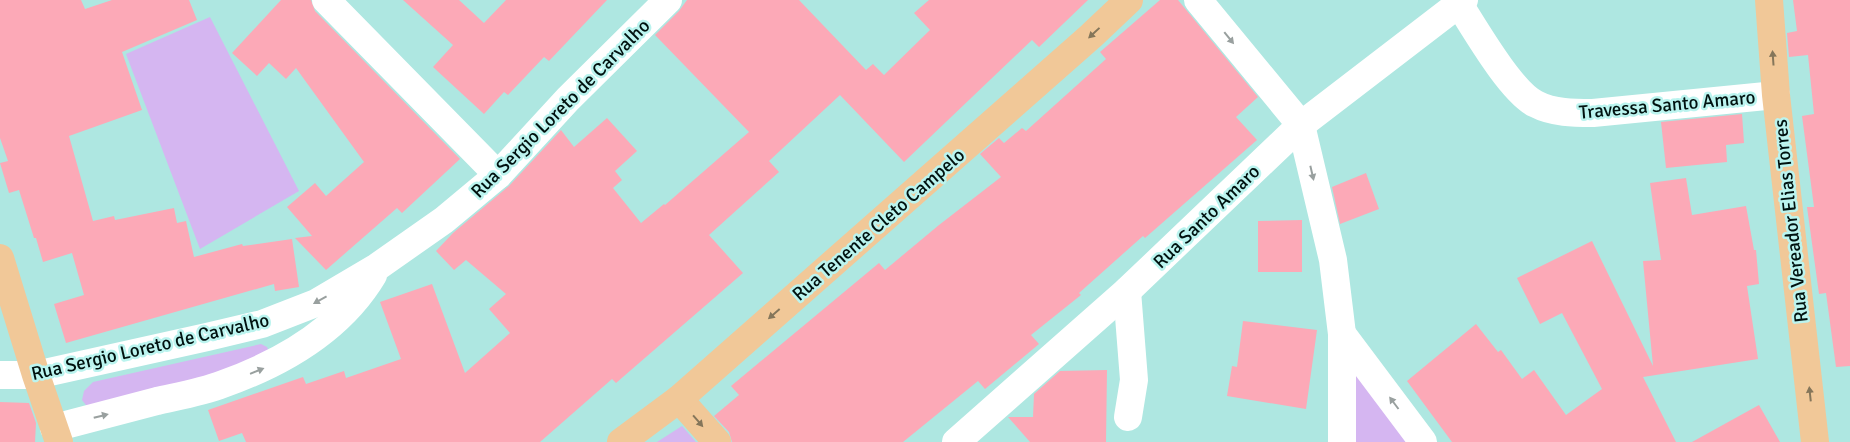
<svg xmlns="http://www.w3.org/2000/svg" width="1850" height="442" font-family="Signika,sans-serif">
<style>
.green{fill:#d5b6f1}
.building{fill:#fca9b7}
.lines{fill:none;stroke-linecap:round;stroke-linejoin:round}
.minor{stroke:#fff;stroke-width:28}
.major{stroke:#f1c898;stroke-width:28}
.oneway{fill:#85765a}
.oneway2{fill:#99a09f}
.labels{text-anchor:middle;stroke-width:5;stroke-linejoin:round;paint-order:stroke}
.street-label{font-size:19px;fill:#00110f;stroke:#bbf4ef}
</style>
<rect width="100%" height="100%" fill="#aee7e1"/>
<g class="green">
<path d="M210,17L299,191L200,249L126,54Z"/>
<path d="M261,344L267,347L270,353L268,362L89,409L82,400L84,391L93,382Z"/>
<path d="M1353,367L1410,442H1353Z"/>
<path d="M682,426L696,442H657Z"/>
</g>
<g class="building">
<path d="M0,0H81L85,9L112,0H189L197,20L122,52L142,110L69,136L93,221L114,216L115,220L174,208L177,223L186,221L194,257L242,244L243,246L292,239L299,287L275,291L274,284L66,343L54,304L84,295L72,253L43,262L36,238H34L19,190L9,193L0,163L8,161L0,138Z"/>
<path d="M281,0H311L315,11L460,159L402,213L397,208L326,270L295,238L312,236L287,207L315,183L326,196L364,162L296,68L286,79L269,63L257,76L232,53Z"/>
<path d="M403,0H459L484,23L506,0H607L549,61L544,57L508,95L504,92L484,114L433,67L453,45Z"/>
<path d="M687,0H799L866,70L873,64L884,75L930,30L914,13L929,0H1088L1039,47L1032,40L904,162L840,95L769,161L779,172L709,235L743,273L616,383L612,379L540,442H246L242,433L219,441L208,410L303,377L306,384L344,371L346,378L401,359L380,302L432,284L465,373L510,333L489,309L506,294L466,260L454,270L436,251L453,233L509,186L561,130L574,147L607,118L637,151L615,171L622,180L613,188L641,223L664,204L665,205L749,132L655,35L679,11Z"/>
<path d="M1160,0H1178L1258,97L1236,117L1257,140L1145,238L1143,236L1079,293L1081,295L1031,335L1039,344L985,389L978,381L903,442H732L729,432L714,416L739,395L731,386L879,263L885,270L939,225L1001,177L980,154L999,138L1004,143L1022,128L1026,131L1106,59L1100,52Z"/>
<path d="M1793,0H1850V366L1836,367L1826,293L1819,294L1807,207H1814L1802,116L1814,114L1808,55L1789,57L1787,33L1797,31Z"/>
<path d="M1742,114L1744,143L1726,145L1727,162L1666,168L1661,122Z"/>
<path d="M1366,173L1379,209L1340,224L1332,187Z"/>
<path d="M1686,178L1692,215L1746,206L1754,250H1756L1759,284L1747,286L1758,359L1643,377L1676,442H1452L1407,381L1476,324L1498,352L1501,350L1522,379L1534,370L1566,415L1602,389L1562,313L1540,324L1517,278L1592,241L1653,366L1643,261L1661,260L1650,183Z"/>
<path d="M1302,220V272H1258V221Z"/>
<path d="M1243,321L1317,330L1306,409L1227,396L1232,366L1237,367Z"/>
<path d="M1107,370L1106,442H1030L1008,417H1033L1034,394L1060,371Z"/>
<path d="M0,402L29,403L36,423L35,442H0Z"/>
<path d="M1759,405L1780,442H1692Z"/>
</g>
<g class="lines">
<g class="minor">
<path d="M326,0L498,175"/>
<path d="M1198,0L1301,125L1333,260L1342,334V442"/>
<path d="M1459,4C1475,29 1511,92 1536,104C1553,113 1574,113 1593,113L1776,95"/>
<path d="M1127,291L1134,380L1128,417"/>
<path d="M1342,334L1423,442"/>
<path d="M0,375H36L207,337L262,324L316,303L377,267L444,220L498,175L568,99L668,0"/>
<path d="M54,428C88,419 123,410 157,401C179,396 202,392 223,384C282,363 340,330 373,275"/>
<path d="M956,442L1127,291L1301,125L1464,0"/>
</g>
<g class="major">
<path d="M1769,0L1776,95L1815,442"/>
<path d="M0,258L36,375L59,442"/>
<path d="M679,399L717,442"/>
<path d="M621,442L679,399L1091,36L1129,0"/>
</g>
</g>
<defs><path id="oneway-solid" d="M-6-.8H1V-3.2L6.5 0L1 3.2V.8H-6Z" transform="scale(1.25)"/></defs>
<g class="oneway">
<use href="#oneway-solid" transform="translate(1094 33) rotate(137)"/>
<use href="#oneway-solid" transform="translate(1773 58) rotate(-94)"/>
<use href="#oneway-solid" transform="translate(774 314) rotate(139)"/>
<use href="#oneway-solid" transform="translate(1810 394) rotate(-96)"/>
<use href="#oneway-solid" transform="translate(698 421) rotate(49)"/>
</g>
<g class="oneway2">
<use href="#oneway-solid" transform="translate(1229 38) rotate(51)"/>
<use href="#oneway-solid" transform="translate(1312 173) rotate(77)"/>
<use href="#oneway-solid" transform="translate(320 300) rotate(151)"/>
<use href="#oneway-solid" transform="translate(257 371) rotate(-22)"/>
<use href="#oneway-solid" transform="translate(1394 403) rotate(-127)"/>
<use href="#oneway-solid" transform="translate(101 416) rotate(-14)"/>
</g>
<g class="labels">
<g class="street-label">
<text transform="translate(1667 104) rotate(-5)" y="7">Travessa Santo Amaro</text>
<text transform="translate(560 108) rotate(-45)" y="7">Rua Sergio Loreto de Carvalho</text>
<text transform="translate(1206 216) rotate(-44)" y="7">Rua Santo Amaro</text>
<text transform="translate(1790 221) rotate(-96)" y="7">Rua Vereador Elias Torres</text>
<text transform="translate(878 224) rotate(-41)" y="7">Rua Tenente Cleto Campelo</text>
<text transform="translate(150 346) rotate(-13)" y="7">Rua Sergio Loreto de Carvalho</text>
</g>
</g>
</svg>
